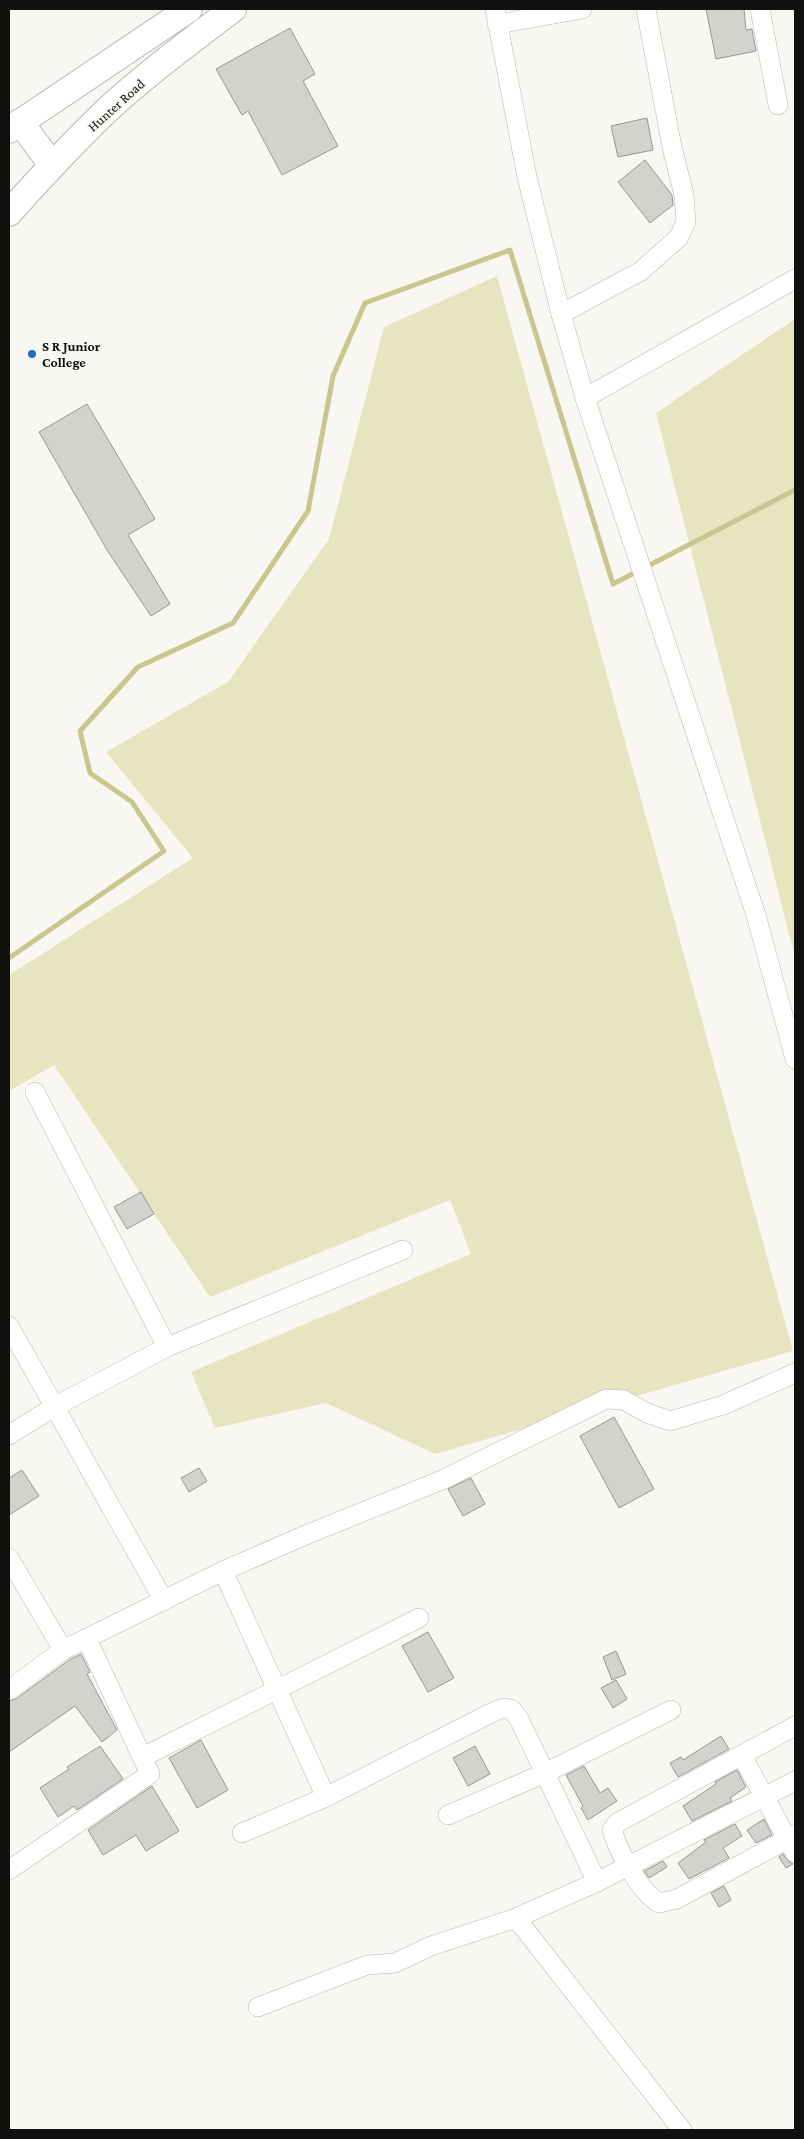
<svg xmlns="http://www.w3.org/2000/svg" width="804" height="2139" font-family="'Crimson Pro',serif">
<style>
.green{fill:#e7e4c0}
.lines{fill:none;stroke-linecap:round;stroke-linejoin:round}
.stream{stroke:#cbc68e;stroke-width:5}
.building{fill:#d3d3ce;stroke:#989893}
.street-casing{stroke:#b5b5b0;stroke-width:20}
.secondary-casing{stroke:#b5b5b0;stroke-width:28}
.street{stroke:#fff;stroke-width:19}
.secondary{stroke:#fff;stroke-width:26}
.poi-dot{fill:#226ebd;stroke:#f8f7f2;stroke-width:2}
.labels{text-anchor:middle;stroke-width:4;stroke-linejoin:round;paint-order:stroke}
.street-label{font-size:14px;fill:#111110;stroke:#f8f7f2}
.poi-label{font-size:14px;font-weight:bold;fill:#111110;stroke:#f8f7f2;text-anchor:start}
</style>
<rect width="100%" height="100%" fill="#f8f7f2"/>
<g class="green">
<path d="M497,276L793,1351L435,1454L326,1403L215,1428L191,1372L471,1254L450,1200L210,1297L54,1065L9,1091V975L193,858L106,752L228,682L329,539L384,327Z"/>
<path d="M795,319V957L656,413Z"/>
</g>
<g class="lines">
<path class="stream" d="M9,958L164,851L132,802L90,773L80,731L138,667L233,623L308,511L333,376L365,303L510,250L613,584L795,490"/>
</g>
<g class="building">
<path d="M706,9H744L746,30L752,29L756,51L716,59Z"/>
<path d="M290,28L315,74L303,81L338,146L282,175L248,111L242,115L216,69Z"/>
<path d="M647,118L653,150L618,157L611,126Z"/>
<path d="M645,160L672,195L673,205L650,223L618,182Z"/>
<path d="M87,404L155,519L128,535L170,604L151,616L107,550L39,432Z"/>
<path d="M141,1192L154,1214L127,1229L114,1207Z"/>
<path d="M614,1417L654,1489L619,1508L580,1436Z"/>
<path d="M199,1468L207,1481L189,1492L181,1478Z"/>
<path d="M22,1470L39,1496L9,1515V1478Z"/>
<path d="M471,1478L485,1504L463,1516L448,1489Z"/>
<path d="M428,1632L454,1678L428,1692L402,1646Z"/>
<path d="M616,1651L626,1674L612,1680L603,1657Z"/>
<path d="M81,1654L90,1672L87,1674L117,1730L102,1742L75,1706L9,1752V1701L16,1699L69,1660Z"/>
<path d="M616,1680L627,1699L613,1708L601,1688Z"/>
<path d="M721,1736L729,1749L678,1777L670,1763L681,1757L683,1760Z"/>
<path d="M201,1740L228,1790L197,1808L169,1758Z"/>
<path d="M100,1746L123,1779L77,1810L74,1806L58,1817L40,1788L69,1769L67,1767Z"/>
<path d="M475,1746L490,1774L468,1786L453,1758Z"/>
<path d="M584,1766L600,1793L608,1788L617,1801L588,1820L581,1808L583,1806L566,1775Z"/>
<path d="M737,1770L746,1787L730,1798L732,1801L692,1821L683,1806L716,1784L715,1782Z"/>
<path d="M152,1786L179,1831L146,1851L136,1835L103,1855L88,1830Z"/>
<path d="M764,1819L772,1835L756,1843L747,1830Z"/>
<path d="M735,1824L742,1836L723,1848L729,1858L689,1879L678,1863L706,1842L704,1840Z"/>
<path d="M783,1854L789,1862L793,1864L786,1868L779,1857Z"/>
<path d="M663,1861L667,1867L649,1878L644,1871Z"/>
<path d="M724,1886L731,1900L719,1907L711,1893Z"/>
</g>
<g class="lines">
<g class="street-casing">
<g id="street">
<path d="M495,9L527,177L561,314L585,398L756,915L795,1059"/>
<path d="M760,9L778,105"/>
<path d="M497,24L582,9"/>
<path d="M561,314L641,271L679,237L686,222L684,195L672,147L646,9"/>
<path d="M585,398L795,279"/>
<path d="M35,1092L167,1347"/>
<path d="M9,1326L164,1601"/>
<path d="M9,1435L54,1407L167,1347L403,1250"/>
<path d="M9,1558L63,1650"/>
<path d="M223,1571L326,1797L491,1713L503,1708L511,1709L519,1719L597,1882"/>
<path d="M9,1690L63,1650L223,1571L308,1534L442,1480L606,1399L624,1400L647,1413L670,1421L723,1405L795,1373"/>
<path d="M795,1726L617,1823L612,1830C619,1853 639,1891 659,1903L677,1899L795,1835"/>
<path d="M742,1756L795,1853"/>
<path d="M143,1757L419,1618"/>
<path d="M448,1815L545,1773L671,1710"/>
<path d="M242,1833L326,1797"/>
<path d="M9,1870L150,1774L87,1639"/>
<path d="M516,1918L682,2130"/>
<path d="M258,2007L367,1965L395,1963L431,1946L516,1918L597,1882L795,1781"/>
</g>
</g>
<g class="secondary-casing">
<g id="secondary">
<path d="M20,122L52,165"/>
<path d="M9,130L189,9"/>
<path d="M9,213C40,178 72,144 106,111C146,74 190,42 233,9"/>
</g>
</g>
<use href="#street" class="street"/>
<use href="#secondary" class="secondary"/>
</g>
<circle class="poi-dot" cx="32" cy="354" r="5"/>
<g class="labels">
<g class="street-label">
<text transform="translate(116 105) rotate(-42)" y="5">Hunter Road</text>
</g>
<g class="poi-label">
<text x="42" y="351">S R Junior<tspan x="42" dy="16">College</tspan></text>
</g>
</g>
<rect width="804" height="2139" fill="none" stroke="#111110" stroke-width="20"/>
</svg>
